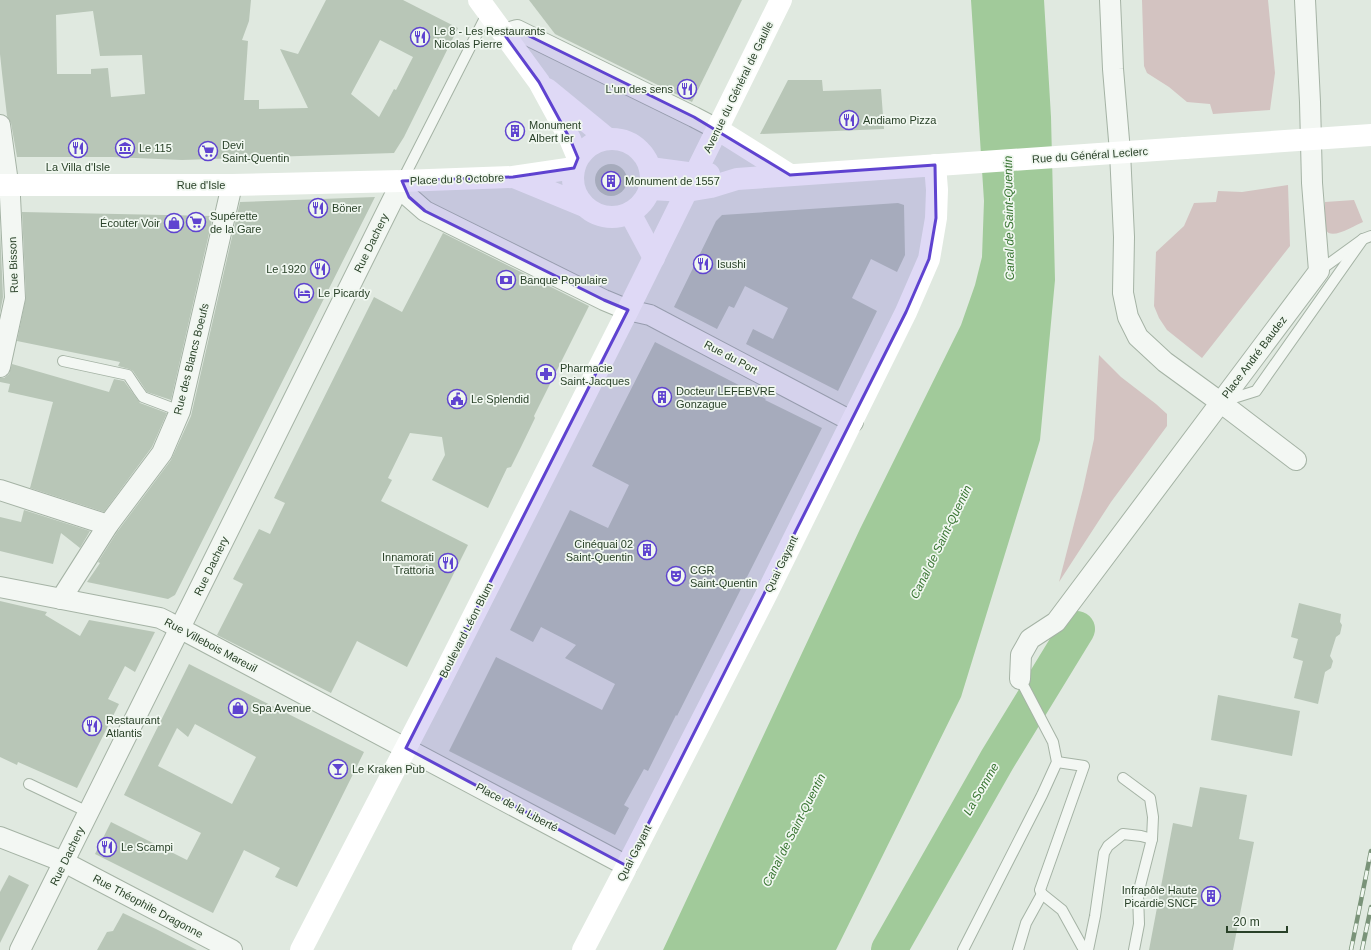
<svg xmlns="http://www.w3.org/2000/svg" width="1371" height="950" font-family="Helvetica,sans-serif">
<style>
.green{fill:#d3c3c1}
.water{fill:#a1ca9a}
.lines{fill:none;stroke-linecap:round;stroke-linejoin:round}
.river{stroke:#a1ca9a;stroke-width:36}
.building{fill:#b8c6b7;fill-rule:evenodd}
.lane-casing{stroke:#a5b3a5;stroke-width:12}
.street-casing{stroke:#a5b3a5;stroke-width:22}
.lane{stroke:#f3f7f3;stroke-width:10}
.street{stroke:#f3f7f3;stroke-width:20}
.secondary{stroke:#fff;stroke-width:22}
.rail-casing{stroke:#7a9379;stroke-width:4.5}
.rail{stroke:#f0f7f0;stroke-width:3;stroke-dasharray:9;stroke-linecap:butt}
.secondary-bridge{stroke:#fff;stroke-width:22}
.marked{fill:#5f43d0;fill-opacity:0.2;stroke:#5f43d0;stroke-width:3;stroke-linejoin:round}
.labels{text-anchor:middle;stroke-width:3.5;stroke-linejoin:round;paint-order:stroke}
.poi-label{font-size:11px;fill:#294128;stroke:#f0f7f0;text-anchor:start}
.street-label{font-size:11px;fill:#294128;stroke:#f0f7f0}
.water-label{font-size:12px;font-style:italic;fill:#397532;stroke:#f0f7f0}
</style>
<rect width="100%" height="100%" fill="#e0e9e0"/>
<g class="green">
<path d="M1142,0H1268L1275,73L1270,110L1213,114L1210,104L1187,102L1169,87L1147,73L1144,66Z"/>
<path d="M1288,185L1290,246L1202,358L1167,330L1159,318L1154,306L1156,252L1184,226L1194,203L1216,202L1218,191L1242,192Z"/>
<path d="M1354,200L1363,222C1355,225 1331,241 1326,230C1324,224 1325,209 1325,202Z"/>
<path d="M1099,355L1121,377L1156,404L1167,414V426L1111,502L1059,582L1083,489L1094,439Z"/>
</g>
<path class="water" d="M971,0H1044L1051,117L1055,280L1040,440L961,697L836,950H663L860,529L961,325L975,285L982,257L984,201Z"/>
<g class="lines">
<path class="river" d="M889,950L997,760L1077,629"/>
</g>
<g class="building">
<path d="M0,0H251L249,21L242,40L248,41L244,100H259V109L308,108L280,49L298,54L326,0H403L458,28L404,137L394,153L182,160L112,157H17L11,123L7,116L2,73L0,54ZM93,11L100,56L142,55L145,94L111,97L108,68L91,69V74H57L56,15ZM380,40L413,57L396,90L394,89L379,117L351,94Z"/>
<path d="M529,0H742L692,102L555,34Z"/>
<path d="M788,80H822L823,91L881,89L884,129L760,134Z"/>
<circle cx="611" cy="180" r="16"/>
<path d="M375,197L175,595L168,599L87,582L100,563L98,562L117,532L171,460L191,416L240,202Z"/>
<path d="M898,203L904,205L905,255L897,272L871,259L852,298L877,311L838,391L746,344L753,329L773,339L788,308L745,286L734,308L729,306L717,329L674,307L716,221L722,215Z"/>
<path d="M22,212L213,216L171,400L147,392L133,371L129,369L118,366L120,362L17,341L26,297Z"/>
<path d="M0,228L3,297L0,313Z"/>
<path d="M443,233L589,306L534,416L535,418L521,447L511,467L507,468L488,508L432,480L445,455L442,437L410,433L388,478L392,480L381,501L468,545L407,667L357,641L331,693L217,635L243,584L233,579L259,529L270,534L285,503L274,498L374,297L402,312Z"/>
<path d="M655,342L766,399L765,400L822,428L677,716L676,715L648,771L644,769L624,805L629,808L615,835L449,751L496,657L602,710L615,684L565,658L576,645L541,627L533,642L510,630L570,510L608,528L629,485L592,466Z"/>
<path d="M12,364L109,392L114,379L124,381L140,403L167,413L152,447L104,512L30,488L53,402L8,392L10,384L0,382V378H4L9,374Z"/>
<path d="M24,510L90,531L80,548L61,533L53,564L0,551V517L21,522Z"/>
<path d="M0,601L47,612L45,615L80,636L89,620L155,632L135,672L125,666L108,699L119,704L77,788L18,762L17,765L0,757Z"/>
<path d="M1299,603L1341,614L1340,622L1342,625L1340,634L1336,637L1330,656L1333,661L1331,668L1325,672L1318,704L1294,698L1303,661L1293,658L1298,639L1291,637Z"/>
<path d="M189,664L364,752L297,887L275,877L280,868L244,850L213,913L95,854L111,822L187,860L201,833L124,795ZM195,724L256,757L232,804L158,766L177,728L188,737Z"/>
<path d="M1218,695L1300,711L1292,756L1211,740Z"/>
<path d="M1200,787L1247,795L1239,839L1254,842L1233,950H1149L1173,823L1192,827Z"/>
<path d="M9,875L29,885L0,943V892Z"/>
<path d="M123,913L156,929L197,950H97L107,932L113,931Z"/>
</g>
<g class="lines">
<g class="lane-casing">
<g id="lane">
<path d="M402,181L488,12"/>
<path d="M1319,271L1363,239L1371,236"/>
<path d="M63,361L128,375L138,390L143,397L180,411"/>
<path d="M1224,401L1256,391L1363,239"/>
<path d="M1057,762L1084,766L1040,890L1042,894L1062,910L1084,950"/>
<path d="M1123,778L1150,798L1153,817L1152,839"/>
<path d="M29,784L88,812"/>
<path d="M963,950L1042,795L1057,762L1053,742L1020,679"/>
<path d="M1018,950L1026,923L1042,894"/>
<path d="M1088,950L1095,916L1104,853L1108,846L1123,834L1141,836L1152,839L1138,894L1139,924L1134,950"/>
</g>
</g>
<g class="street-casing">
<g id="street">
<path d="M1110,0L1113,69L1120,152L1124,237L1123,293L1128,317L1138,337L1165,362L1220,402L1296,460"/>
<path d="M504,34L517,30L694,117L717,129"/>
<path d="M0,125L10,197L15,298L0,367"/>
<path d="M402,181L409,197L425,211L604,300L628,310L650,315L853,422"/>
<path d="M0,490L108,525"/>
<path d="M0,587L160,618L168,622L627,866"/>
<path d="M61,599L108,525L162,453L180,411L232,185"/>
<path d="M1020,679L1021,655L1030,639L1056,622L1319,271L1312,183L1310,102L1305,0"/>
<path d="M0,837L64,862L232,950"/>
<path d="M20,950L402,181"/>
</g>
</g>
<use href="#lane" class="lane"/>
<use href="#street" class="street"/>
<g class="secondary">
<path d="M479,0L539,82L570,139L578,158"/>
<path d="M547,89L608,139"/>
<path d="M717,129L790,175"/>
<circle cx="612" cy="178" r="39"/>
<path d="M650,168L695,174H709"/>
<path d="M514,177L582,205"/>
<path d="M0,185H232L402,181L513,177L574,168"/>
<path d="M650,189L687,191L711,187L737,179L1185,148"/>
<path d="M630,213L654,258"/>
<path d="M301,950L438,686L628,310L781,0"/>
<path d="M583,950L627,866L766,595L906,312L929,259L936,218L937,190L935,165"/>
</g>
<g class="rail-casing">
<g id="rail">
<path d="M1351,950L1371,851"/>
<path d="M1362,950L1371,907"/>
</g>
</g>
<use href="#rail" class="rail"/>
<path class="secondary-bridge" d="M1185,148L1371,135"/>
</g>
<path class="marked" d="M517,30L694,117L790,175L935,165L936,218L929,259L906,312L627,866L406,748L628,310L604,300L425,211L409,197L402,181L513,177L574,168L578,158L570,139L539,82L504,34Z"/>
<defs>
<g id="restaurant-ring" transform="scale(1)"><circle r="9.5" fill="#f0f7f0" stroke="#5f43d0" stroke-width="1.5"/><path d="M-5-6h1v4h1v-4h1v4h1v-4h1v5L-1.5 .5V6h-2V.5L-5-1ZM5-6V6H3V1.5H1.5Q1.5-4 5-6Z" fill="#5f43d0"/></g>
<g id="building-ring" transform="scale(1)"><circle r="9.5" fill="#f0f7f0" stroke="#5f43d0" stroke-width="1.5"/><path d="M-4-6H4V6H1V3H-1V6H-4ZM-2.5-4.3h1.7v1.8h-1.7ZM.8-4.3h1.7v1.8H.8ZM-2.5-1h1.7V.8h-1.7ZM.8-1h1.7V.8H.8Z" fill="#5f43d0"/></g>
<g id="museum-ring" transform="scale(1)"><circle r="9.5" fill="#f0f7f0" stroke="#5f43d0" stroke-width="1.5"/><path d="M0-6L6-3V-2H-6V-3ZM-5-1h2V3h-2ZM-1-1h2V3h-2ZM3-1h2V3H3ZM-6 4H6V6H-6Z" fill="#5f43d0"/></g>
<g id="supermarket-ring" transform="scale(1)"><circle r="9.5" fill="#f0f7f0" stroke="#5f43d0" stroke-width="1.5"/><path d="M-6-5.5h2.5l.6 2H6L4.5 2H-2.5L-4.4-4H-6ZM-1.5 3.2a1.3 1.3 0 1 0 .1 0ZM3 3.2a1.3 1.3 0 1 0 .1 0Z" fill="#5f43d0"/></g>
<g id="shop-ring" transform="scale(1)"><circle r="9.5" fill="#f0f7f0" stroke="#5f43d0" stroke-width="1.5"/><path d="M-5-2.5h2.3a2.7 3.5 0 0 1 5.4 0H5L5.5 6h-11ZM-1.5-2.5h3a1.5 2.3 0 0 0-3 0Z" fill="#5f43d0"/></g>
<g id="bank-ring" transform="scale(1)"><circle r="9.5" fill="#f0f7f0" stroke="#5f43d0" stroke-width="1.5"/><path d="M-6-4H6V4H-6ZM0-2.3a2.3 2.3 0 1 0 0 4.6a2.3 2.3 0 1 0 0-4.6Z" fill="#5f43d0"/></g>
<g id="hotel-ring" transform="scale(1)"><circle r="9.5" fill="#f0f7f0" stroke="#5f43d0" stroke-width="1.5"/><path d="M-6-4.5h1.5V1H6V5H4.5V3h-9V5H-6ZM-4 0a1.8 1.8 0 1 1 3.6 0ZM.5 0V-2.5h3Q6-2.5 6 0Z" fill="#5f43d0"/></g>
<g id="pharmacy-ring" transform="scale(1)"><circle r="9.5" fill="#f0f7f0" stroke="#5f43d0" stroke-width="1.5"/><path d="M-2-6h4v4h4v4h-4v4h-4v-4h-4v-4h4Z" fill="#5f43d0"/></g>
<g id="civic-ring" transform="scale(1)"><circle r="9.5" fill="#f0f7f0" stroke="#5f43d0" stroke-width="1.5"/><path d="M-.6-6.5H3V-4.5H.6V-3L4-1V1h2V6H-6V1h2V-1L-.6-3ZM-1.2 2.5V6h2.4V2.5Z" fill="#5f43d0"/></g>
<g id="theatre-ring" transform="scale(1)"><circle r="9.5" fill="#f0f7f0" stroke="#5f43d0" stroke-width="1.5"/><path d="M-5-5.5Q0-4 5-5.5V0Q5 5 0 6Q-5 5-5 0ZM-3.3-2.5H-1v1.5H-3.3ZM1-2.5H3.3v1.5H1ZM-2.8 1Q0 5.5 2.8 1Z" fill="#5f43d0"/></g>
<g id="bar-ring" transform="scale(1)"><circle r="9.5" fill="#f0f7f0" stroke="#5f43d0" stroke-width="1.5"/><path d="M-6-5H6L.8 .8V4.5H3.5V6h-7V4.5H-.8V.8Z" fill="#5f43d0"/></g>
</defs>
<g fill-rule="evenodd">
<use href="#restaurant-ring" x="420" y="37"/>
<use href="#restaurant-ring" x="687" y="89"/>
<use href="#restaurant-ring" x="849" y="120"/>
<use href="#building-ring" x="515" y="131"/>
<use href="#restaurant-ring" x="78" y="148"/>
<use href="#museum-ring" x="125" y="148"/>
<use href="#supermarket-ring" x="208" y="151"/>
<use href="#building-ring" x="611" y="181"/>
<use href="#restaurant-ring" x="318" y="208"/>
<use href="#supermarket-ring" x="196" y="222"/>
<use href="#shop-ring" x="174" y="223"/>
<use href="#restaurant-ring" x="703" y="264"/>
<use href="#restaurant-ring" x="320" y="269"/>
<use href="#bank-ring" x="506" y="280"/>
<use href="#hotel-ring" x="304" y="293"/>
<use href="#pharmacy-ring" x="546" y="374"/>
<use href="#building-ring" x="662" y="397"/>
<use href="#civic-ring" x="457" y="399"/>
<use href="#building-ring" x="647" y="550"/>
<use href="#restaurant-ring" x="448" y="563"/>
<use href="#theatre-ring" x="676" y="576"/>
<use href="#shop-ring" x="238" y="708"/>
<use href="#restaurant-ring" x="92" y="726"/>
<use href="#bar-ring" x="338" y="769"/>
<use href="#restaurant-ring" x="107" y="847"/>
<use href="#building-ring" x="1211" y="896"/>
</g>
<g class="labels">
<g class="poi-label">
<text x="434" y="35">Le 8 - Les Restaurants<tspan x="434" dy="13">Nicolas Pierre</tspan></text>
<text x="673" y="93" text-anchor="end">L'un des sens</text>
<text x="863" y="124">Andiamo Pizza</text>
<text x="529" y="129">Monument<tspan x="529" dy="13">Albert Ier</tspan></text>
<text x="222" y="149">Devi<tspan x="222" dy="13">Saint-Quentin</tspan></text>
<text x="139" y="152">Le 115</text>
<text x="78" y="171" text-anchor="middle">La Villa d'Isle</text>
<text x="625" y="185">Monument de 1557</text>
<text x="332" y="212">Böner</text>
<text x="210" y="220">Supérette<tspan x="210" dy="13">de la Gare</tspan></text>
<text x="160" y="227" text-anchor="end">Écouter Voir</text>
<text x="717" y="268">Isushi</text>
<text x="306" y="273" text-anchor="end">Le 1920</text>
<text x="520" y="284">Banque Populaire</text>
<text x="318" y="297">Le Picardy</text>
<text x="560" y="372">Pharmacie<tspan x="560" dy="13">Saint-Jacques</tspan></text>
<text x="676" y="395">Docteur LEFEBVRE<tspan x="676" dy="13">Gonzague</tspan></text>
<text x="471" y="403">Le Splendid</text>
<text x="633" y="548" text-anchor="end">Cinéquai 02<tspan x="633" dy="13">Saint-Quentin</tspan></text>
<text x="434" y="561" text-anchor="end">Innamorati<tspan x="434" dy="13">Trattoria</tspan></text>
<text x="690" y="574">CGR<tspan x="690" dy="13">Saint-Quentin</tspan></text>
<text x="252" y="712">Spa Avenue</text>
<text x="106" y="724">Restaurant<tspan x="106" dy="13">Atlantis</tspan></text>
<text x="352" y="773">Le Kraken Pub</text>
<text x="121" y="851">Le Scampi</text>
<text x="1197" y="894" text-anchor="end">Infrapôle Haute<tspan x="1197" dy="13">Picardie SNCF</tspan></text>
</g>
<g class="street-label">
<text transform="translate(738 87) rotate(-64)" y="4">Avenue du Général de Gaulle</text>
<text transform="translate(1090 155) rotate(-4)" y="4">Rue du Général Leclerc</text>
<text transform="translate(457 179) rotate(-2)" y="4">Place du 8 Octobre</text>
<text x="201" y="189">Rue d'Isle</text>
<text transform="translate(371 243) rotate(-64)" y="4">Rue Dachery</text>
<text transform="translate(13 265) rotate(-92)" y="4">Rue Bisson</text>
<text transform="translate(731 357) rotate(28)" y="4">Rue du Port</text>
<text transform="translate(1254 357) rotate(-53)" y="4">Place André Baudez</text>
<text transform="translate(191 359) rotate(-76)" y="4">Rue des Blancs Boeufs</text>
<text transform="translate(781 564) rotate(-64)" y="4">Quai Gayant</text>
<text transform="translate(211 566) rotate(-64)" y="4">Rue Dachery</text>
<text transform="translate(466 630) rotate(-63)" y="4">Boulevard Léon Blum</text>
<text transform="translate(211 645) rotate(28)" y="4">Rue Villebois Mareuil</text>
<text transform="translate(517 807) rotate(28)" y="4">Place de la Liberté</text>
<text transform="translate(634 853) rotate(-63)" y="4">Quai Gayant</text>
<text transform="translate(67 856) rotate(-64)" y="4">Rue Dachery</text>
<text transform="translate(148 906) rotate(28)" y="4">Rue Théophile Dragonne</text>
</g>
<g class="water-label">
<text transform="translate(1009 218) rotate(-91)" y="4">Canal de Saint-Quentin</text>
<text transform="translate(941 542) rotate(-64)" y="4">Canal de Saint-Quentin</text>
<text transform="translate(981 789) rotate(-60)" y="4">La Somme</text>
<text transform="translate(794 830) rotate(-63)" y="4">Canal de Saint-Quentin</text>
</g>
</g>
<path d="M1227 926v6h60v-6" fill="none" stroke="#294128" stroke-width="2"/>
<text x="1233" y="926" font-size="12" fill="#294128" stroke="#f0f7f0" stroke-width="3" paint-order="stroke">20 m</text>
</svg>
